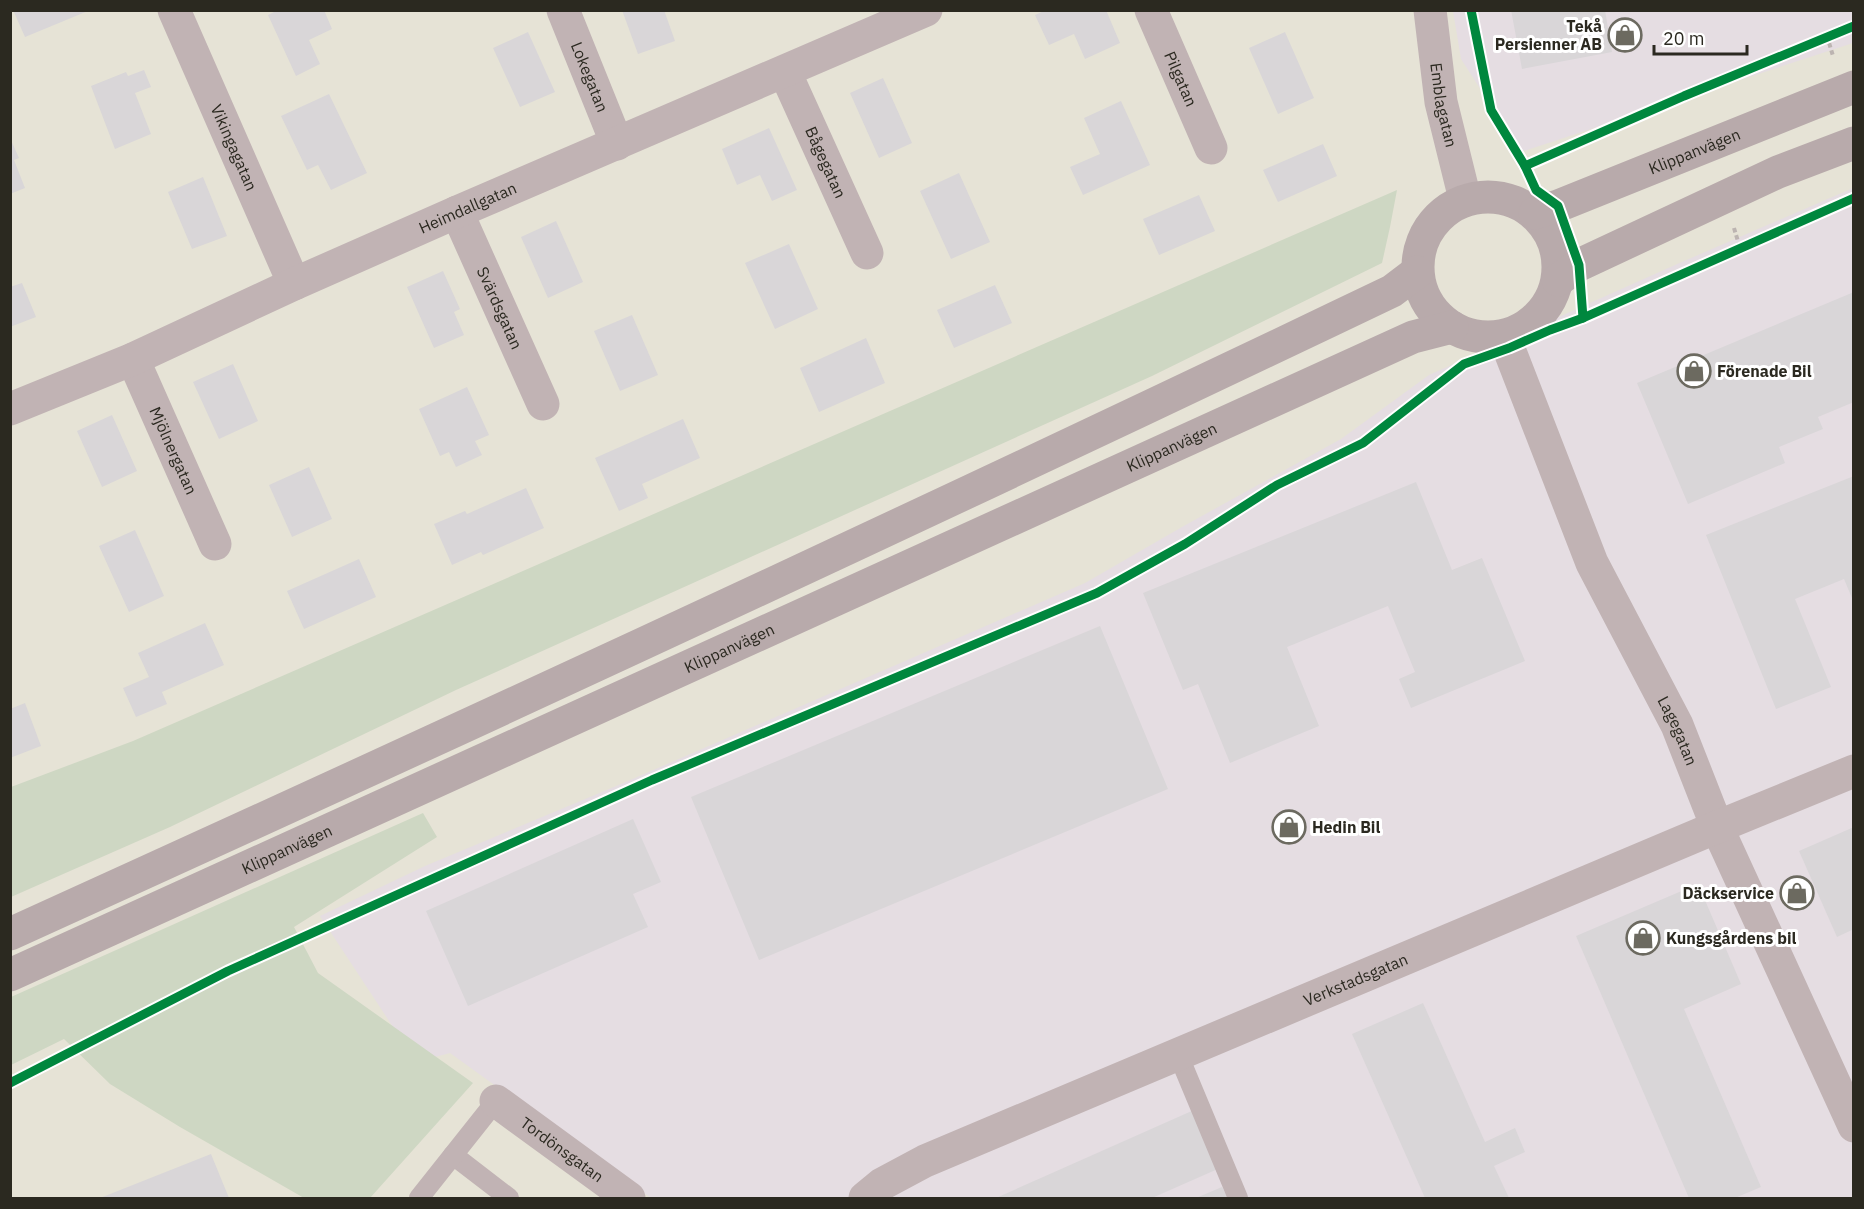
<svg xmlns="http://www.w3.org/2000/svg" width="1864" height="1209" font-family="'IBM Plex Sans',sans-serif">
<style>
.industrial{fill:#e5dde2}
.green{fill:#ced7c3}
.building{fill:#d9d6d8}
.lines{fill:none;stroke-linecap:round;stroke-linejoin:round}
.path{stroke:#bcb4b1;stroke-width:4;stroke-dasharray:4.5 3;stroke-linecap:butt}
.service{stroke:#c1b3b4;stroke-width:20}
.minor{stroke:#c1b3b4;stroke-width:33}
.tertiary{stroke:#c1b3b4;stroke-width:33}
.secondary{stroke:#b8aaab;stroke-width:33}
.cycleway-casing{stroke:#fff;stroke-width:13}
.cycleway{stroke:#00873e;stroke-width:9}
.labels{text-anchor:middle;stroke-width:6;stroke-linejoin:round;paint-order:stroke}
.poi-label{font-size:16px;font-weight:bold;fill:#2b2920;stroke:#fff;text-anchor:start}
.street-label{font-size:16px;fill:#2b2920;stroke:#fff}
</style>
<rect width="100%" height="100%" fill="#e6e3d6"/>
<g class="industrial">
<path d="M1453,11H1853V43L1521,152L1461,59Z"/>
<path d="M1853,188V1198H651L450,1053L416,1062L320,916L425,866L621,784L1085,583L1182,527L1341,439L1429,375L1675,265Z"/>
</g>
<g class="green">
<path d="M1397,190L1390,227L1382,263L1152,376L456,690L170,827L11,897V787L133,741Z"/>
<path d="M423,813L437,837L294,927L318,973L473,1083L370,1198H304L180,1127L110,1084L64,1039L11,1065V997Z"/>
</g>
<g class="building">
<path d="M13,10H88V11L25,37Z"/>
<path d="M278,10H324L332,29L309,40L320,64L296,76L268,15Z"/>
<path d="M622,10H664L675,41L638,54Z"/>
<path d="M1046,10H1106L1120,43L1085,59L1074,34L1049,45L1035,15Z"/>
<path d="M1511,10H1605L1612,52L1522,69Z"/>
<path d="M528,32L555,92L520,107L493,48Z"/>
<path d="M1285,32L1314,98L1278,114L1249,48Z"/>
<path d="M144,70L151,87L135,93L151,134L115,149L91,86L126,72L128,76Z"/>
<path d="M883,78L912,143L879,158L850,93Z"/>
<path d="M329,94L367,173L331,190L318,165L307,170L281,116Z"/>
<path d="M1121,101L1150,165L1083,195L1070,167L1100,154L1084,118Z"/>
<path d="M769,128L797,190L772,201L760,175L737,185L722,149Z"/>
<path d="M10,138L19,158L14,160L25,188L10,194Z"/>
<path d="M1323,144L1337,176L1278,202L1263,170Z"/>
<path d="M959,173L990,242L951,259L920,191Z"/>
<path d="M203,177L227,236L192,249L168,192Z"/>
<path d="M1199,195L1215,231L1159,255L1143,219Z"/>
<path d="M556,221L583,282L548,298L521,237Z"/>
<path d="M789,244L818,309L775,329L745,263Z"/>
<path d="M443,271L460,309L454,312L464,335L434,348L407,287Z"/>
<path d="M22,283L36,317L10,327V287Z"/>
<path d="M995,285L1012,323L954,348L937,310Z"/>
<path d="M1854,292V402L1818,417L1823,429L1779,447L1785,463L1688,504L1637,383Z"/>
<path d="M632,315L658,375L620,391L594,331Z"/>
<path d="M866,338L885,383L819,412L800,368Z"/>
<path d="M233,364L258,421L219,439L193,382Z"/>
<path d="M467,387L489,435L475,441L482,455L456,467L449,452L440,456L419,409Z"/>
<path d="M112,415L137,471L102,487L77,431Z"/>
<path d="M683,419L700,458L642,484L648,498L619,511L595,458Z"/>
<path d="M309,467L332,519L292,537L269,485Z"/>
<path d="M1854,476V603L1844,579L1795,599L1831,687L1776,709L1706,535Z"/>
<path d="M1416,482L1452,570L1482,558L1525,661L1411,708L1399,679L1415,672L1388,606L1287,647L1319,726L1230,763L1198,684L1183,690L1143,593Z"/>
<path d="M526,488L544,528L483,555L481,552L452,565L434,524L465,511L467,514Z"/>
<path d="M135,530L164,596L129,612L99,546Z"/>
<path d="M359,559L376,597L304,629L287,591Z"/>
<path d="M205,623L224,665L162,692L167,704L136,717L123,688L149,677L138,653Z"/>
<path d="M1100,626L1168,789L759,960L691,797Z"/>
<path d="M25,703L41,746L10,758V709Z"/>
<path d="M633,819L661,882L633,894L648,927L468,1006L426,911Z"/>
<path d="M1854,827V929L1837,937L1799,851Z"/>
<path d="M1698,884L1741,984L1684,1009L1761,1187L1735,1198H1689L1576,936Z"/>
<path d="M1423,1003L1485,1142L1515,1128L1525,1152L1494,1166L1509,1198H1425L1352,1034Z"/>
<path d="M1194,1110L1220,1168L1152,1198H996Z"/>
<path d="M211,1154L229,1198H100Z"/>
<path d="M1222,1187L1228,1198H1196Z"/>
</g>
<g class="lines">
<g class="path">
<path d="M1827,36L1833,56"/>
<path d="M1734,228L1740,248"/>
</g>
<g class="service">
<path d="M1178,1054L1238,1198"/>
<path d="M453,1155L509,1198"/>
<path d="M419,1198L496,1101"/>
</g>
<g class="minor">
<path id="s1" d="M174,10L294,284"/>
<path id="s2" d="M563,10L617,144"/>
<path id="s3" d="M1151,10L1211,148"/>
<path id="s4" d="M1430,10L1441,102L1465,199"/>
<path id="s5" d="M785,72L867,253"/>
<path id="s6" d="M457,212L543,404"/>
<path id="s7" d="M1504,336L1592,563L1677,725L1717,827L1854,1126"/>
<path id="s8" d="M133,359L215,544"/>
<path id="s9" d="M10,409L133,359L294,284L457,212L926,10"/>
<path id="s10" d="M865,1198L882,1184L925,1161L1717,827L1854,771"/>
</g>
<path class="tertiary" id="s11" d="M496,1101L629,1198"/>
<g class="secondary">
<circle cx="1488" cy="267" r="70"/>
<path id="s12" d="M1535,213L1558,206L1854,87"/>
<path d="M1558,280L1579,265L1778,172L1854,143"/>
<path d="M10,934C473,724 934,510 1392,291L1417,272"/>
<path id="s13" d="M10,975L1413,337L1452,327"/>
</g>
<g class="cycleway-casing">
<g id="cycleway">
<path d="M1471,10L1491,110L1525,166L1536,190L1558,206L1579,265L1583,318"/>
<path d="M1525,166L1684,96L1854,26"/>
<path d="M10,1083L228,971L652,780L1097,593L1185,544L1277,485L1363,443L1464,364L1509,348L1550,330L1583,318L1854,198"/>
</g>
</g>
<use href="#cycleway" class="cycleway"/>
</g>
<defs>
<g id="shop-ring" transform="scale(1.725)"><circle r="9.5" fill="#fff" stroke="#6c6a60" stroke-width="1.5"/><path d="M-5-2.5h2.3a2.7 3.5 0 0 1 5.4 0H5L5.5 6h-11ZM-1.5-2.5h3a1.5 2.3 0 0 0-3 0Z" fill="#6c6a60"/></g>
</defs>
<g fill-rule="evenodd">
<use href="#shop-ring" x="1625" y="35"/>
<use href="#shop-ring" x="1694" y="371"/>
<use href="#shop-ring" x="1289" y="827"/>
<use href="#shop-ring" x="1797" y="893"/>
<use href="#shop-ring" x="1643" y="938"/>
</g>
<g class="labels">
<g class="poi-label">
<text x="1602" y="32" text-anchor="end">Tekå<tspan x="1602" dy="18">Persienner AB</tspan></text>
<text x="1717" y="377">Förenade Bil</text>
<text x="1312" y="833">Hedin Bil</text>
<text x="1774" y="899" text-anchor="end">Däckservice</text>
<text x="1666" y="944">Kungsgårdens bil</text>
</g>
<g class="street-label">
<text dy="6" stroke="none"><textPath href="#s2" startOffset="72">Lokegatan</textPath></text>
<text dy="6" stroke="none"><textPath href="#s3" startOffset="75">Pilgatan</textPath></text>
<text dy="6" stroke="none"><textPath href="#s4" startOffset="96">Emblagatan</textPath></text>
<text dy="6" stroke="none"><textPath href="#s1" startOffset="150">Vikingagatan</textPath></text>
<text dy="6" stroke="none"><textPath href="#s12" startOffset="171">Klippanvägen</textPath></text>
<text dy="6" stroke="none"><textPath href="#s5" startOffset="99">Bågegatan</textPath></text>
<text dy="6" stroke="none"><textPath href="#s9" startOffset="500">Heimdallgatan</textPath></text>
<text dy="6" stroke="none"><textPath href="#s6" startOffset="105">Svärdsgatan</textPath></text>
<text dy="6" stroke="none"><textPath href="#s13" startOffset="1276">Klippanvägen</textPath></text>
<text dy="6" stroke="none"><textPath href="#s8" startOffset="100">Mjölnergatan</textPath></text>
<text dy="6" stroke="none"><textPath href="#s13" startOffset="790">Klippanvägen</textPath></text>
<text dy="6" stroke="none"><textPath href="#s7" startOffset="432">Lagegatan</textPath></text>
<text dy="6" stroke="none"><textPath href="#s13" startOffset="304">Klippanvägen</textPath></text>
<text dy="6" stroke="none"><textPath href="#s10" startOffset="538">Verkstadsgatan</textPath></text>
<text dy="6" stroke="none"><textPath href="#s11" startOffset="82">Tordönsgatan</textPath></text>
</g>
</g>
<rect width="1864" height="1209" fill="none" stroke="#2b2920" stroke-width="24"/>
<path d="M1654 45v9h93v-9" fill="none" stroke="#2b2920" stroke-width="3"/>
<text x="1663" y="45" font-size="18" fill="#2b2920" stroke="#ffffff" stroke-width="4.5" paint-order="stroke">20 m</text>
</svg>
